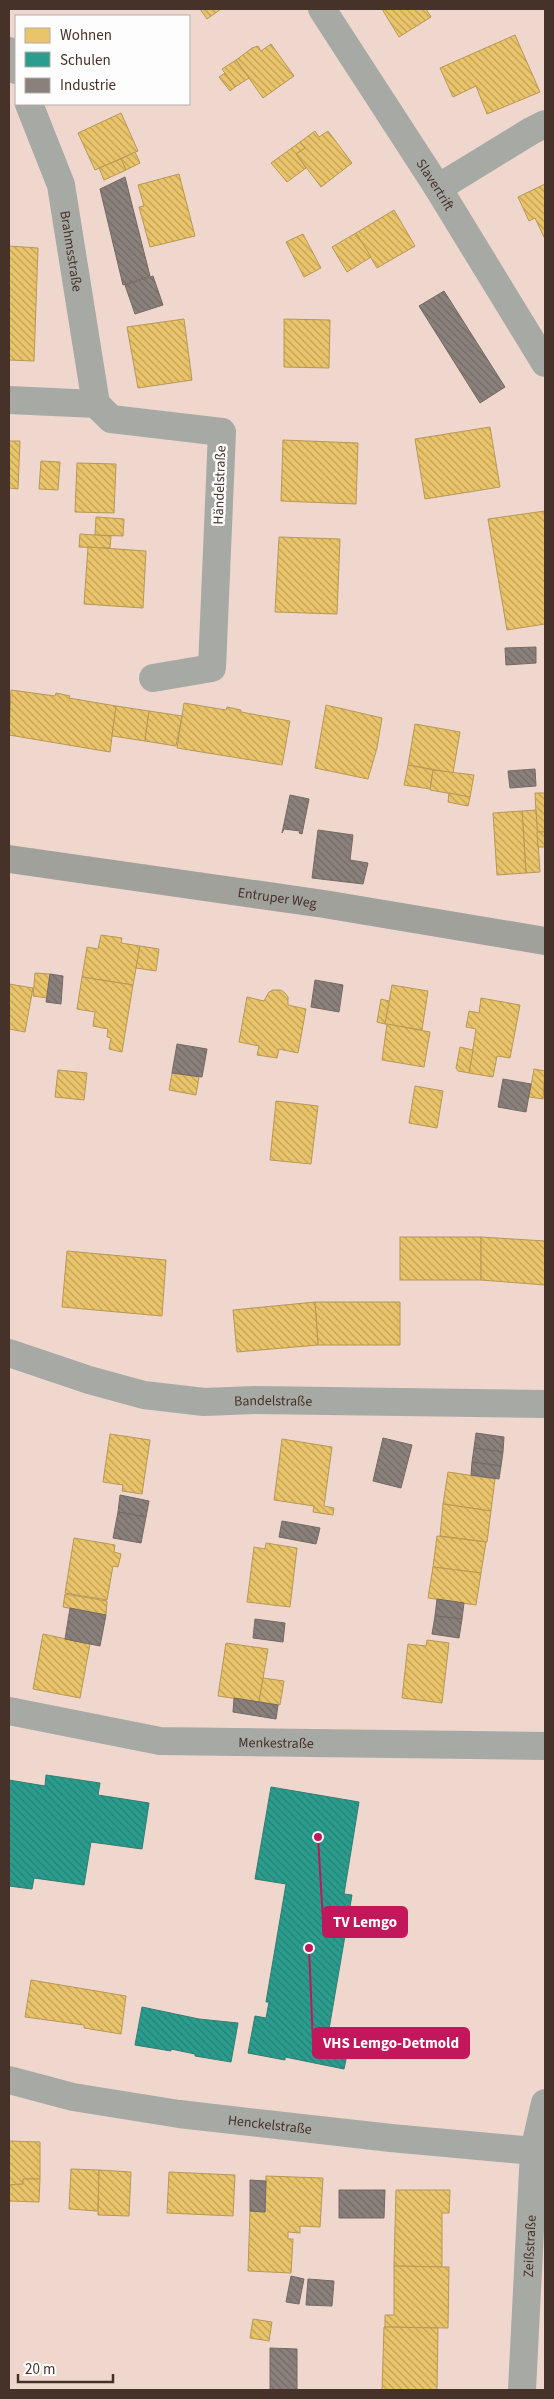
<svg xmlns="http://www.w3.org/2000/svg" width="554" height="2399" font-family="'Source Sans 3',sans-serif">
<style>
.homes{fill:url(#homes-back-hatch);stroke:#b89856}
.schools{fill:url(#schools-back-hatch);stroke:#337d70}
.industry{fill:url(#industry-back-hatch);stroke:#766963}
.lines{fill:none;stroke-linecap:round;stroke-linejoin:round}
.minor{stroke:#a6a9a4;stroke-width:28}
.major{stroke:#a0a19b;stroke-width:28}
.labels{text-anchor:middle;stroke-width:5;stroke-linejoin:round;paint-order:stroke}
.street-label{font-size:14px;fill:#473229;stroke:#fdfdfd}
.leader{fill:none;stroke:#c2185b;stroke-width:2}
.callout-dot{fill:#c2185b;stroke:#fdfdfd;stroke-width:2}
.callout{fill:#c2185b;stroke:#c2185b;stroke-width:2}
.callout-label{font-size:15px;text-anchor:middle;font-weight:bold;fill:#fff}
</style>
<defs>
<pattern id="homes-back-hatch" width="6" height="6" patternUnits="userSpaceOnUse" patternTransform="scale(1.25)"><rect width="6" height="6" fill="#e9c46a"/><path d="M-1 5l2 2M0 0l6 6M5-1l2 2" fill="none" stroke="#bfa057"/></pattern>
<pattern id="schools-back-hatch" width="6" height="6" patternUnits="userSpaceOnUse" patternTransform="scale(1.25)"><rect width="6" height="6" fill="#2a9d8f"/><path d="M-1 5l2 2M0 0l6 6M5-1l2 2" fill="none" stroke="#268175"/></pattern>
<pattern id="industry-back-hatch" width="6" height="6" patternUnits="userSpaceOnUse" patternTransform="scale(1.25)"><rect width="6" height="6" fill="#8a817c"/><path d="M-1 5l2 2M0 0l6 6M5-1l2 2" fill="none" stroke="#736a66"/></pattern>
</defs>
<rect width="100%" height="100%" fill="#efd7ce"/>
<g class="homes">
<path d="M200,9H221L207,19Z"/>
<path d="M382,9H426L431,17L399,37Z"/>
<path d="M515,35L540,92L487,114L476,86L453,97L440,68Z"/>
<path d="M271,44L294,76L263,98L236,60L252,48L258,46L261,51Z"/>
<path d="M236,60L249,78L235,87L222,69Z"/>
<path d="M225,73L235,87L230,91L219,77Z"/>
<path d="M121,113L138,151L95,170L78,133Z"/>
<path d="M315,131L319,137L328,131L352,163L321,187L296,154L305,148L300,142Z"/>
<path d="M300,142L305,148L296,154L306,168L287,182L271,163Z"/>
<path d="M135,152L140,163L126,170L121,159Z"/>
<path d="M121,159L126,170L104,180L99,168Z"/>
<path d="M179,174L195,236L150,247L139,207L144,206L138,185Z"/>
<path d="M545,184V239L535,218L529,221L518,197Z"/>
<path d="M394,210L415,246L377,268L356,233Z"/>
<path d="M356,233L371,257L347,272L332,247Z"/>
<path d="M303,234L321,268L304,277L286,242Z"/>
<path d="M9,246L38,248L34,361L9,360Z"/>
<path d="M184,319L192,380L138,388L127,327Z"/>
<path d="M284,319L330,320L329,368L284,367Z"/>
<path d="M490,427L500,487L425,499L415,439Z"/>
<path d="M283,440L358,443L356,504L281,501Z"/>
<path d="M9,441H20L18,489L9,488Z"/>
<path d="M41,461L60,462L58,490L39,489Z"/>
<path d="M77,463L116,464L114,513L75,512Z"/>
<path d="M545,511V624L507,630L488,519Z"/>
<path d="M96,517L124,519L123,536L95,535Z"/>
<path d="M80,534L111,536L110,548L79,547Z"/>
<path d="M279,537L340,539L337,614L275,612Z"/>
<path d="M88,547L146,551L143,608L84,604Z"/>
<path d="M11,690L55,696L56,693L70,696L69,698L116,706L110,752L9,735Z"/>
<path d="M184,703L226,710L227,707L241,710V712L290,721L282,765L177,748Z"/>
<path d="M326,705L382,718L377,748L368,779L315,768Z"/>
<path d="M116,706L149,711L145,741L112,736Z"/>
<path d="M149,711L182,716L176,746L145,741Z"/>
<path d="M415,724L460,732L453,773L408,765Z"/>
<path d="M408,765L433,770L430,789L404,785Z"/>
<path d="M433,770L474,775L470,797L430,790Z"/>
<path d="M449,793L470,797L468,806L448,802Z"/>
<path d="M535,793H545V832H537Z"/>
<path d="M536,810L540,872L526,873L522,811Z"/>
<path d="M522,811L526,873L497,875L493,813Z"/>
<path d="M537,832H545V847H538Z"/>
<path d="M101,935L122,938L121,943L140,946L133,985L82,977L87,947L98,949Z"/>
<path d="M140,946L159,949L156,971L136,968Z"/>
<path d="M35,973L50,974L47,998L33,996Z"/>
<path d="M82,977L133,985L122,1052L109,1049L111,1038L107,1037L108,1029L93,1026L95,1012L77,1009Z"/>
<path d="M9,984L33,988L25,1032L9,1029Z"/>
<path d="M392,985L428,991L422,1030L385,1024Z"/>
<path d="M273,990H281L285,993L288,997V1005L306,1009L298,1053L279,1049L277,1058L257,1055L259,1046L239,1042L247,997L264,1001L269,992Z"/>
<path d="M481,998L520,1005L510,1058L497,1056L493,1077L469,1073L476,1029L466,1027L469,1011L479,1013Z"/>
<path d="M381,999L389,1001L385,1024L377,1022Z"/>
<path d="M387,1024L430,1032L424,1067L382,1060Z"/>
<path d="M460,1047L473,1050L469,1073L458,1071L456,1068Z"/>
<path d="M534,1069L545,1071L543,1099L529,1097Z"/>
<path d="M58,1070L87,1073L84,1100L55,1097Z"/>
<path d="M172,1073L199,1077L196,1095L169,1090Z"/>
<path d="M415,1086L443,1091L437,1128L409,1123Z"/>
<path d="M276,1101L318,1106L311,1164L270,1160Z"/>
<rect x="400" y="1237" width="81" height="43"/>
<path d="M481,1237L545,1241V1285L481,1280Z"/>
<path d="M67,1251L166,1260L162,1316L62,1307Z"/>
<path d="M315,1302H400V1345H318Z"/>
<path d="M315,1302L318,1345L237,1352L233,1310Z"/>
<path d="M110,1434L150,1440L142,1494L122,1491L123,1485L103,1482Z"/>
<path d="M282,1439L332,1447L324,1506L334,1508L333,1515L313,1512L314,1506L274,1500Z"/>
<path d="M448,1472L495,1479L491,1511L443,1504Z"/>
<path d="M443,1504L491,1511L487,1542L440,1536Z"/>
<path d="M437,1536L486,1542L481,1573L433,1567Z"/>
<path d="M74,1538L115,1545L114,1552L121,1554L118,1567L113,1566L107,1600L65,1593Z"/>
<path d="M266,1543L297,1548L290,1607L247,1602L254,1547L265,1549Z"/>
<path d="M433,1567L481,1573L476,1605L428,1598Z"/>
<path d="M65,1594L107,1601L106,1615L63,1607Z"/>
<path d="M43,1634L90,1644L80,1698L33,1689Z"/>
<path d="M427,1640L449,1643L442,1703L402,1698L408,1644L426,1646Z"/>
<path d="M226,1643L268,1649L259,1702L218,1696Z"/>
<path d="M263,1678L284,1681L280,1705L259,1702Z"/>
<path d="M31,1980L126,1996L121,2034L84,2028V2025L25,2017Z"/>
<path d="M9,2141L40,2142V2179H23V2184L9,2185Z"/>
<path d="M71,2169L99,2170L98,2211L69,2209Z"/>
<path d="M99,2170L131,2172L129,2216L98,2215Z"/>
<path d="M169,2172L235,2175L233,2216L167,2213Z"/>
<path d="M266,2176L323,2178L320,2227L300,2226V2233L288,2232V2239H293L291,2273L248,2271L250,2211L265,2212Z"/>
<path d="M23,2179H40L39,2202L9,2201V2185L23,2184Z"/>
<path d="M396,2190H450L449,2213H442V2267L394,2266Z"/>
<path d="M394,2266L449,2267L448,2328L385,2327V2315H394Z"/>
<path d="M253,2319L272,2322L269,2341L250,2338Z"/>
<path d="M384,2327L438,2328L437,2390H382Z"/>
</g>
<g class="schools">
<path d="M46,1775L100,1783L98,1795L149,1803L142,1849L91,1842L84,1885L34,1878L32,1889L9,1886V1780L45,1786Z"/>
<path d="M271,1787L359,1802L344,1894L352,1895L329,2029L350,2033L348,2046L352,2048L350,2055H347L344,2069L285,2057V2060L248,2053L255,2016L266,2018L269,2002H266L286,1884L255,1879Z"/>
<path d="M142,2007L199,2019L238,2023L231,2062L195,2056V2054L171,2049V2051L135,2045Z"/>
</g>
<g class="industry">
<path d="M125,177L150,276L123,285L100,189Z"/>
<path d="M153,276L163,305L135,314L125,285Z"/>
<path d="M444,291L505,387L480,403L419,306Z"/>
<path d="M536,647V663L506,665L505,648Z"/>
<path d="M535,769L536,786L510,788L508,771Z"/>
<path d="M290,795L309,799L302,834L299,833L300,831L284,829L282,833Z"/>
<path d="M318,830L353,835L350,860L368,863L363,884L312,878Z"/>
<path d="M50,974L63,976L61,1004L46,1002Z"/>
<path d="M315,980L343,985L339,1012L311,1007Z"/>
<path d="M177,1044L207,1049L202,1077L172,1073Z"/>
<path d="M503,1079L531,1084L526,1112L498,1107Z"/>
<path d="M476,1433L504,1437L503,1452L474,1448Z"/>
<path d="M383,1438L412,1445L401,1488L373,1481Z"/>
<path d="M474,1448L503,1452L501,1466L472,1462Z"/>
<path d="M472,1462L501,1466L499,1479L471,1475Z"/>
<path d="M120,1495L149,1501L146,1517L118,1512Z"/>
<path d="M118,1512L146,1517L141,1543L113,1538Z"/>
<path d="M282,1521L320,1528L316,1544L279,1537Z"/>
<path d="M437,1599L464,1603L462,1619L435,1616Z"/>
<path d="M70,1608L106,1615L100,1646L65,1639Z"/>
<path d="M435,1616L462,1619L459,1638L432,1634Z"/>
<path d="M255,1619L285,1623L283,1642L253,1638Z"/>
<path d="M234,1698L278,1705L276,1719L233,1712Z"/>
<path d="M250,2180L266,2181L265,2212L250,2211Z"/>
<path d="M339,2190H385L384,2218H339Z"/>
<path d="M291,2276L304,2279L299,2304L286,2302Z"/>
<path d="M308,2279L334,2281L332,2306L306,2305Z"/>
<path d="M270,2348L297,2349V2390H270Z"/>
</g>
<g class="lines">
<g class="minor">
<path id="s1" d="M322,9L438,188L545,363"/>
<path d="M9,51L16,70"/>
<path id="s2" d="M29,104L61,185L96,404"/>
<path d="M438,188L531,131L545,124"/>
<path d="M9,400L96,404L111,419L222,432L212,668L153,678"/>
<path id="s3" d="M9,1353L89,1380L144,1395L204,1402L255,1400L545,1404"/>
<path id="s4" d="M9,1711L160,1741L545,1746"/>
<path id="s5" d="M9,2080L73,2097L179,2114L391,2138L534,2151"/>
<path id="s6" d="M522,2390L534,2151L545,2103"/>
</g>
<path class="major" id="s7" d="M9,859L324,904L545,941"/>
</g>
<g class="labels">
<g class="street-label">
<text dy="5" stroke="none"><textPath href="#s1" startOffset="209">Slavertrift</textPath></text>
<text dy="5" stroke="none"><textPath href="#s2" startOffset="154">Brahmsstraße</textPath></text>
<text transform="translate(219 485) rotate(-88)" y="5">Händelstraße</text>
<text dy="5" stroke="none"><textPath href="#s7" startOffset="271">Entruper Weg</textPath></text>
<text dy="5" stroke="none"><textPath href="#s3" startOffset="271">Bandelstraße</textPath></text>
<text dy="5" stroke="none"><textPath href="#s4" startOffset="270">Menkestraße</textPath></text>
<text dy="5" stroke="none"><textPath href="#s5" startOffset="265">Henckelstraße</textPath></text>
<text dy="5" stroke="none"><textPath href="#s6" startOffset="144">Zeißstraße</textPath></text>
</g>
</g>
<path class="leader" d="M318 1837L323 1922M309 1948L313 2043"/>
<g class="callout-dot">
<circle cx="318" cy="1837" r="5"/>
<circle cx="309" cy="1948" r="5"/>
</g>
<g class="callout">
<rect x="323" y="1907" width="84" height="30" rx="5"/>
<rect x="313" y="2028" width="156" height="30" rx="5"/>
</g>
<g class="callout-label">
<text x="365" y="1927">TV Lemgo</text>
<text x="391" y="2048">VHS Lemgo-Detmold</text>
</g>
<rect width="554" height="2399" fill="none" stroke="#473229" stroke-width="20"/>
<rect x="15" y="15" width="175" height="90" fill="#fdfdfd" stroke="#b4aca8"/>
<rect x="25" y="28" width="25" height="15" fill="#e9c46a" stroke="#b4aca8"/>
<text x="60" y="40" font-size="15" fill="#473229">Wohnen</text>
<rect x="25" y="52" width="25" height="15" fill="#2a9d8f" stroke="#b4aca8"/>
<text x="60" y="65" font-size="15" fill="#473229">Schulen</text>
<rect x="25" y="78" width="25" height="15" fill="#8a817c" stroke="#b4aca8"/>
<text x="60" y="90" font-size="15" fill="#473229">Industrie</text>
<path d="M18 2374v8h95v-8" fill="none" stroke="#473229" stroke-width="2.5"/>
<text x="25" y="2374" font-size="15" fill="#473229" stroke="#fdfdfd" stroke-width="4" paint-order="stroke">20 m</text>
</svg>
